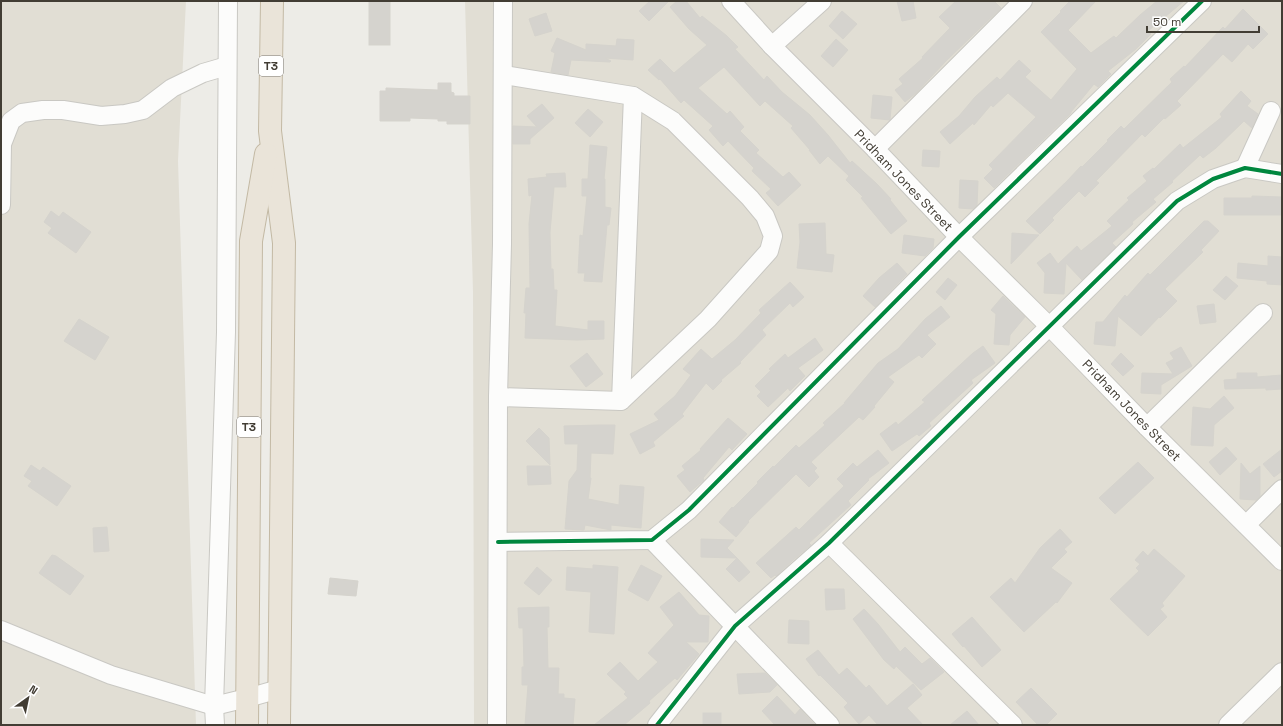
<svg xmlns="http://www.w3.org/2000/svg" width="1283" height="726" font-family="'Space Grotesk',sans-serif">
<style>
.residential{fill:#e1ded4}
.building{fill:#d5d3ce;stroke:#d5d3cd}
.lines{fill:none;stroke-linecap:round;stroke-linejoin:round}
.minor-casing{stroke:#c9c8c3;stroke-width:20}
.highway-casing{stroke:#c3b9a4;stroke-width:24}
.minor{stroke:#fcfcfb;stroke-width:18}
.highway{stroke:#eae4d9;stroke-width:22}
.cycleway-casing{stroke:#fff;stroke-width:6}
.cycleway{stroke:#00873e;stroke-width:4}
.labels{text-anchor:middle;stroke-width:3.5;stroke-linejoin:round;paint-order:stroke}
.shield{fill:#fff;stroke:#7b7771;stroke-width:1}
.shield-label{font-size:12px;font-weight:bold;fill:#423d34}
.street-label{font-size:13px;fill:#423d34;stroke:#fff}
</style>
<rect width="100%" height="100%" fill="#edece7"/>
<g class="residential">
<path d="M1,1H186L178,161L196,725H1Z"/>
<path d="M465,1H1282V725H474L473,292Z"/>
</g>
<g class="building">
<rect x="369" y="1" width="21" height="44"/>
<path d="M650,1H669L649,21L639,11Z"/>
<path d="M677,1H686L700,18L702,16L727,36L738,47L735,49L764,80L767,76L782,92L810,115L828,135L850,163L852,161L877,184L891,199L890,200L907,221L891,234L861,198L863,197L846,180L849,176L828,156L820,164L809,150H810L791,128L793,126L765,101L760,106L724,67L698,88L727,114L730,111L744,127L740,131L759,150L756,153L783,177L789,172L801,185L778,206L766,193L771,189L752,171L754,168L728,141L723,146L709,130L713,126L684,100L681,103L660,79L659,80L648,70L660,59L674,73L707,45L689,29L670,7Z"/>
<path d="M897,1H913L916,18L902,21Z"/>
<path d="M956,1H994L1001,8L946,61L916,93L905,102L895,90L903,84L899,79L923,58L922,57L950,28L939,17Z"/>
<path d="M1070,1H1096L1068,30L1091,53L1114,36L1116,38L1140,15L1157,1H1184L1148,31L1151,34L1136,49L1108,71L1111,74L1098,87L1094,84L1071,112V113L994,188L984,178L993,169L989,165L1036,117L1008,93L993,107L991,105L974,125L973,123L950,144L940,132L959,116L975,97L997,77L1000,80L1019,60L1031,71L1025,77L1051,100L1077,69L1041,32L1061,12L1060,11Z"/>
<path d="M1243,9L1268,34L1253,49L1248,44L1232,62L1223,54L1177,101L1181,105L1165,119L1164,118L1145,137L1142,134L1096,181L1099,183L1085,197L1079,191L1052,218L1054,220L1040,234L1026,221L1068,180L1081,166L1082,167L1108,141L1107,140L1121,126L1124,129L1172,82L1170,79L1184,66L1185,67L1223,27L1225,29Z"/>
<path d="M842,11L857,24L843,39L829,26Z"/>
<path d="M546,13L552,31L535,36L529,19Z"/>
<path d="M557,38L586,50V44L616,46L617,39L634,40L633,60L605,58L611,61L610,62L571,60L568,75L551,72L555,53L551,51Z"/>
<path d="M836,39L848,50L833,67L821,56Z"/>
<path d="M438,83H451V92L454,93V96H470V124H447V121H438V119L410,118V121H380V91H386V88L438,90Z"/>
<path d="M1241,91L1251,101L1247,106L1258,114L1252,128L1244,121L1216,148L1203,158L1200,155L1172,181L1173,182L1153,199L1156,202L1132,222L1133,224L1112,243L1116,247L1082,280L1066,263L1064,294L1044,293L1045,273L1037,263L1050,253L1058,264L1077,246L1081,251L1112,226L1107,221L1129,200L1127,198L1147,181L1143,176L1153,168L1154,169L1180,144L1183,148L1222,117L1220,114Z"/>
<path d="M873,95L892,97L890,120L871,118Z"/>
<path d="M542,104L554,118L530,139V144H513V126L537,127L527,116Z"/>
<path d="M588,109L603,122L590,137L575,123Z"/>
<path d="M590,145L607,147L604,179H605V207L611,208L609,225H607L602,282L584,281L585,273H578L580,235L583,236L587,196H582V179H588Z"/>
<path d="M923,150L940,151L939,167L922,166Z"/>
<path d="M565,173L566,187H554L550,232L551,269H553L554,290H557L555,326L588,330V321H604V339L577,340L525,338L526,313H524L526,288H530L529,224L532,195L529,196L528,179L547,177L546,174Z"/>
<path d="M960,180L978,181L977,205L973,209L959,208Z"/>
<path d="M1252,196L1282,197V215H1224V198H1252Z"/>
<path d="M51,211L59,217L63,212L91,232L76,253L48,233L52,228L44,222Z"/>
<path d="M1204,221H1208L1219,231L1201,250L1203,252L1165,289L1177,301L1160,318L1159,317L1141,336L1118,316L1115,346L1094,344L1096,322H1103L1125,295L1127,297L1148,273L1150,275Z"/>
<path d="M825,223L826,254L834,255L832,272L797,268L800,242L799,224Z"/>
<path d="M1012,233L1039,235L1011,264Z"/>
<path d="M904,235L934,239L933,248L925,256L902,253Z"/>
<path d="M1268,256L1282,257V285L1267,284V281L1237,278L1238,263L1268,266Z"/>
<path d="M897,263L907,274L875,307L863,296L879,278Z"/>
<path d="M1226,276L1238,286L1225,300L1213,290Z"/>
<path d="M948,278L957,285L945,300L936,292Z"/>
<path d="M790,282L804,297L793,307L790,303L762,330L766,335L740,362L741,363L721,380L722,381L713,390L706,383L682,414L684,416L653,442L655,446L640,454L630,434L659,420L654,414L675,396L691,375L683,369L701,349L712,359L735,340L761,313L759,310Z"/>
<path d="M1003,296L1025,317L1010,335L1009,345L994,344L996,314L991,310Z"/>
<path d="M1214,304L1216,322L1200,324L1197,306Z"/>
<path d="M941,306L950,317L927,335L936,344L922,358L919,355L888,377L894,382L874,406L875,407L863,420L859,417L811,462L817,468L814,471L819,477L809,487L796,474L748,521L749,522L736,537L719,522L732,507L733,508L758,483L757,482L773,466L774,467L796,445L799,448L825,425L823,423L845,403H844L878,363L898,349L925,319Z"/>
<path d="M79,319L109,337L95,360L64,341Z"/>
<path d="M815,338L823,350L798,368L805,376L790,391L788,388L768,407L757,396L761,392L755,386L771,370L769,369L785,354L788,358Z"/>
<path d="M983,346L995,363L971,380L973,383L929,423L931,426L919,436L917,434L892,451L880,434L896,422L898,425L925,402L922,400L973,353Z"/>
<path d="M1181,347L1192,366L1161,385V394L1141,393L1142,373L1173,374L1166,363L1174,359L1170,353Z"/>
<path d="M587,353L603,374L586,387L570,366Z"/>
<path d="M1121,353L1134,366L1123,376L1111,364Z"/>
<path d="M1237,373H1257V377L1282,375V389L1266,390V388L1225,389L1224,380L1237,379Z"/>
<path d="M1224,396L1234,408L1214,425L1213,446L1191,445L1193,407L1210,409Z"/>
<path d="M728,418L747,434L732,450L729,447L703,478L704,480L690,492L677,476L685,470L682,466L701,450L700,449Z"/>
<path d="M599,425H615L613,454L591,453L590,478H591L588,499L619,505L620,485L644,487L641,528L611,525V530L585,525L584,530L565,529L569,481L577,470L578,444H565L564,426Z"/>
<path d="M539,428L549,438L550,465L526,441Z"/>
<path d="M1226,447L1237,459L1220,475L1209,462Z"/>
<path d="M1282,449V471L1274,477L1263,464Z"/>
<path d="M878,450L889,463L868,479L869,480L848,501L851,505L809,543L811,545L792,561L776,576L775,575L771,578L756,563L796,527L799,530L844,486L837,479L853,463L857,467Z"/>
<path d="M1138,462L1154,478L1115,514L1099,498Z"/>
<path d="M1241,463L1250,474L1260,466V496L1256,500L1240,499Z"/>
<path d="M31,465L40,471L43,467L71,486L57,506L28,486L32,481L24,476Z"/>
<path d="M527,466H550L551,484L528,485Z"/>
<path d="M107,527L109,551L94,552L93,528Z"/>
<path d="M1060,529L1072,542L1064,549L1067,552L1051,568L1072,583L1057,603L1056,602L1024,632L990,597L1011,578L1015,583L1040,548Z"/>
<path d="M701,539L734,540L727,548L737,558L701,557Z"/>
<path d="M1154,549L1185,576L1162,603L1164,606L1160,609L1167,617L1148,636L1110,599L1139,571L1136,568L1140,564L1135,560L1143,551L1148,556Z"/>
<path d="M52,555L56,556L84,576L70,595L39,573Z"/>
<path d="M737,558L750,572L739,582L726,569Z"/>
<path d="M593,565L618,567L614,634L589,632L591,592L566,590L567,567L593,569Z"/>
<path d="M641,565L662,576L648,601L628,590Z"/>
<path d="M537,567L552,580L539,595L524,583Z"/>
<path d="M330,578L358,581L356,596L328,594Z"/>
<path d="M825,589H844L845,609L826,610Z"/>
<path d="M679,592L699,615L709,616L708,642H686L699,654L677,680L675,678L649,701L650,703L624,725H594L628,698L624,694L626,692L607,674L620,662L638,681L658,662L648,653L674,625L660,607Z"/>
<path d="M549,607V627H547L548,668H559L558,694H564V698L575,699L573,725H525L528,685H522V667H524L523,628H519L518,608Z"/>
<path d="M864,609L878,624L900,652L905,647L922,664L930,658L944,672L921,690L896,666L894,669L884,660L853,619Z"/>
<path d="M972,617L1001,650L982,667L964,646L963,647L952,634Z"/>
<path d="M789,620L809,621V644L788,643Z"/>
<path d="M818,650L839,675L847,668L866,688L869,685L887,706L913,684L922,695L907,708L923,725H878L869,715L859,724L844,707L848,703L820,675L819,676L806,659Z"/>
<path d="M765,673L777,685L770,692L739,694L737,674Z"/>
<path d="M1031,688L1057,714L1046,725H1038L1016,702Z"/>
<path d="M777,696L795,715L800,709L815,725H775L762,711Z"/>
<path d="M967,711L979,725H950Z"/>
<rect x="703" y="713" width="18" height="12"/>
</g>
<g class="lines">
<g class="minor-casing">
<g id="minor">
<path d="M731,1L772,46L875,149L959,237L1050,327L1147,427L1282,561"/>
<path d="M772,46L822,1"/>
<path d="M875,149L1023,1"/>
<path d="M1245,168L1271,111"/>
<path d="M1,205L2,144L11,121L22,113L43,110H63L101,116L125,114L143,110L172,88L203,73L227,66"/>
<path d="M498,397L621,401L708,319L769,251L773,236L765,216L750,198L673,121L633,96L504,75"/>
<path d="M621,401L633,96"/>
<path d="M1147,427L1263,313"/>
<path d="M1246,525L1282,489"/>
<path d="M652,540L830,725"/>
<path d="M498,542L652,540L689,510L959,237L1202,1"/>
<path d="M829,543L1013,725"/>
<path d="M1,630L111,675L214,706L247,698L279,689"/>
<path d="M215,725L214,706L226,332L228,1"/>
<path d="M497,725L498,397L502,244L503,1"/>
<path d="M657,725L735,626L829,543L1177,201L1213,179L1245,168L1282,174"/>
<path d="M1228,725L1282,672"/>
</g>
</g>
<g class="highway-casing">
<g id="highway">
<path d="M272,1L270,131L284,243L279,725"/>
<path d="M247,725L251,241L266,154"/>
</g>
</g>
<use href="#minor" class="minor"/>
<use href="#highway" class="highway"/>
<g class="cycleway-casing">
<g id="cycleway">
<path d="M498,542L652,540L689,510L959,237L1202,1"/>
<path d="M657,725L735,626L829,543L1177,201L1213,179L1245,168L1282,174"/>
</g>
</g>
<use href="#cycleway" class="cycleway"/>
</g>
<g class="labels">
<g class="shield">
<rect x="259" y="56" width="24" height="20" rx="3"/>
<rect x="237" y="417" width="24" height="20" rx="3"/>
</g>
<g class="shield-label">
<text x="271" y="70">T3</text>
<text x="249" y="431">T3</text>
</g>
<g class="street-label">
<text transform="translate(904 180) rotate(46)" y="5">Pridham Jones Street</text>
<text transform="translate(1132 410) rotate(46)" y="5">Pridham Jones Street</text>
</g>
</g>
<rect width="1283" height="726" fill="none" stroke="#423d34" stroke-width="4"/>
<g transform="translate(28 698) rotate(33)" stroke="#ffffff" stroke-width="3" paint-order="stroke">
<path d="M0-3L7 15L0 10L-7 15Z" fill="#423d34"/>
<text y="-6" font-size="11" font-weight="bold" text-anchor="middle" fill="#423d34">N</text>
</g>
<path d="M1147 26v6h112v-6" fill="none" stroke="#423d34" stroke-width="2"/>
<text x="1153" y="26" font-size="12" fill="#423d34" stroke="#ffffff" stroke-width="3" paint-order="stroke">50 m</text>
</svg>
